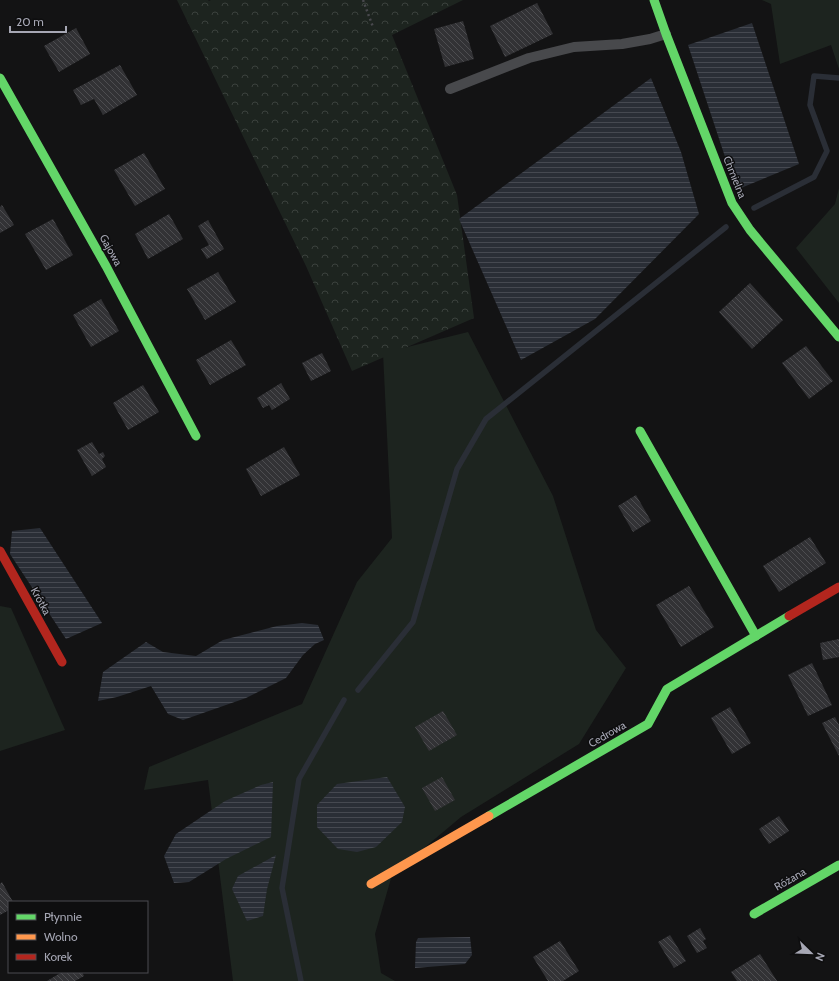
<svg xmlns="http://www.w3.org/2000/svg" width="839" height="981" font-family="Cabin,sans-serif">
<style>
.green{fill:#1d241f}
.forest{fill:url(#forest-crowns)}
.water{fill:url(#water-rules)}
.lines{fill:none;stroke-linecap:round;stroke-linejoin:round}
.stream{stroke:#2a2e36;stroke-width:5.5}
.building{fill:url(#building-back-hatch)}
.path{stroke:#49494e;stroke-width:2.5;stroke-dasharray:2 3;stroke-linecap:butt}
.lane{stroke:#48494c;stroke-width:10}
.fast{stroke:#63d668;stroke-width:9}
.slow{stroke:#ff974d;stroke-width:9}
.jam{stroke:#b3261e;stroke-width:9}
.labels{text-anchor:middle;stroke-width:3;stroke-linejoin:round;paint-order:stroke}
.street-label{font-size:11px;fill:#a6a7b4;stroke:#0e0e0f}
</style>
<defs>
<pattern id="forest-crowns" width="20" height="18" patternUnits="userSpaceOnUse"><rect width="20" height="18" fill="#1d241f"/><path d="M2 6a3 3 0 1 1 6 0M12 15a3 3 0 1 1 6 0" fill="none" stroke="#3b413d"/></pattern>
<pattern id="water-rules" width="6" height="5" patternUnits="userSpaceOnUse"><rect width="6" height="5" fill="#2a2e36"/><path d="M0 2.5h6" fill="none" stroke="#464951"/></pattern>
<pattern id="building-back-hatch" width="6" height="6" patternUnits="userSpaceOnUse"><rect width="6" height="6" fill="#323235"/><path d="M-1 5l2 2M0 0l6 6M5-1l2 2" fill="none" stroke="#4d4d50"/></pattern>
</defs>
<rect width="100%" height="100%" fill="#131314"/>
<g class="green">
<path d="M762,0H839V69L831,45L780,64L771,4Z"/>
<path d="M839,188V303L796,248L835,204Z"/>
<path d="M468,332L553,496L596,630L626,668L579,744L461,817L392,875L375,934L381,973L395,981H233L208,780L144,790L149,767L302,704L357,582L392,538L383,353Z"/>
<path d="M0,606L11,608L65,730L0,751Z"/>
</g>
<path class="forest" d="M177,0H208L209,1L211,0H463L392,35L457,195L474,318L352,371L306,266Z"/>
<g class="water">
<path d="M752,23L799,164L736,190L688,45Z"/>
<path d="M651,78L681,152L699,214L595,319L521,360L459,219Z"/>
<path d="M40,528L102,623L66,639L10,554L12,531Z"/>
<path d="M302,623L318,625L324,640L315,644L303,655L286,678L246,698L183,720L168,714L151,686L117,697L98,701L103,672L146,642L163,652L196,656L223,640L277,626Z"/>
<path d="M387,777L405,807L402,822L376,847L357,852L338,849L317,827V805L337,784Z"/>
<path d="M273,782L271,837L226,859L189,882L174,883L164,856L176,834L225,801L261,785Z"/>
<path d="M276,855L267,889L263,916L247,921L232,889L238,876Z"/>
<path d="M470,937L472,955L465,964L415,968L416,942L418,938Z"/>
</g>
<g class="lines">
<g class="stream">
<path d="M754,208L814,177L827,151L810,105L814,76L839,78"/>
<path d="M358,690L413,622L457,469L486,419L726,227"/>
<path d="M301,981L282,888L299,779L344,700"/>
</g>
</g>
<g class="building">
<path d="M537,3L553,34L505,57L490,26Z"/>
<path d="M463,21L474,59L445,67L434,29Z"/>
<path d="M76,28L90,54L59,72L44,46Z"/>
<path d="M120,65L137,95L103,115L94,99L81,105L73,90Z"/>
<path d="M144,153L165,189L135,206L114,170Z"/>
<path d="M2,205L14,225L0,233V207Z"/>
<path d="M169,214L183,239L148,259L135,234Z"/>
<path d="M53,219L73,255L46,270L25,234Z"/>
<path d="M208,220L224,249L207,259L201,249L209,245L198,226Z"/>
<path d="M218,272L236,302L205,320L187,289Z"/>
<path d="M750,283L783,320L752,349L719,312Z"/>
<path d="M101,299L119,331L91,347L73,315Z"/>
<path d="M231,340L246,365L210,385L196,360Z"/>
<path d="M806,346L833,381L809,399L782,363Z"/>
<path d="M322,353L331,371L311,381L302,363Z"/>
<path d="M281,383L290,399L272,410L269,405L263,408L257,398Z"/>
<path d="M143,385L159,412L128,430L113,403Z"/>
<path d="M92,442L99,454L103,452L105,456L102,459L106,467L92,476L77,450Z"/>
<path d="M284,447L300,475L261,496L246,469Z"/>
<path d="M636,495L651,521L633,532L618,506Z"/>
<path d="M810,537L826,563L779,592L763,566Z"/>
<path d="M689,586L714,627L681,647L656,605Z"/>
<path d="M839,639V657L823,660L820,643Z"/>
<path d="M812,663L832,705L808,716L788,675Z"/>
<path d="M730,707L751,743L732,754L711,718Z"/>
<path d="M443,711L457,735L429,751L415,727Z"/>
<path d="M835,717L839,725V756L822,723Z"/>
<path d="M442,777L455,800L435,811L422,788Z"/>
<path d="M779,816L789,831L769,844L759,829Z"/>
<path d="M2,882L13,902H9V910L0,915V884Z"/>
<path d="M700,928L706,939L703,941L707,948L697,953L687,936Z"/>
<path d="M670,935L686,961L674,968L658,942Z"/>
<path d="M560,941L579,971L563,981H548L533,957Z"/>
<path d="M760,954L777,981H737L731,972Z"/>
<path d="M62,972H82L84,976L75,981H47Z"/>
</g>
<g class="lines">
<path class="path" d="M363,0L373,27"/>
<path class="lane" d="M450,89L529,58L574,47L622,44L650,39L666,34"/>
<g class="fast">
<path d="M654,0L666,34L732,203L750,230L839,337"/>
<path d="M0,78L106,266L196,436"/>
<path d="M640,431L756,636"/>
<path d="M489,816L648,724L667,689L789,616"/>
<path d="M754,914L839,865"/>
</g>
<path class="slow" d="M371,884L489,816"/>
<g class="jam">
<path d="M0,551L62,662"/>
<path d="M789,616L839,587"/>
</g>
</g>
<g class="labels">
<g class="street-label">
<text transform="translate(735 177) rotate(68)" y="4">Chmielna</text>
<text transform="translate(111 250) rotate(61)" y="4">Gajowa</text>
<text transform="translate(41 601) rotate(61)" y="4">Krótka</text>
<text transform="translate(607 734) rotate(-30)" y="4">Cedrowa</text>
<text transform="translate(790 879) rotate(-30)" y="4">Różana</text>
</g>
</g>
<rect x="8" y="901" width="140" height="72" fill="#0e0e0f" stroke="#4b4b51"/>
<rect x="16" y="914" width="20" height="6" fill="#63d668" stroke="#4b4b51"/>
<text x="44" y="921" font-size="12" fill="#a6a7b4">Płynnie</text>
<rect x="16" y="934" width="20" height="6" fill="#ff974d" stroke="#4b4b51"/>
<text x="44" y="941" font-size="12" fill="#a6a7b4">Wolno</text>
<rect x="16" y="954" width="20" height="6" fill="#b3261e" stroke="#4b4b51"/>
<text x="44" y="961" font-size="12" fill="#a6a7b4">Korek</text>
<g transform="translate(811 953) rotate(113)" stroke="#0e0e0f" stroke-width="3" paint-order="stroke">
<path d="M0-3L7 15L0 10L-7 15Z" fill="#a6a7b4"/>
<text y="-6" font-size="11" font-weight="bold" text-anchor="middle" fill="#a6a7b4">N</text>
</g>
<path d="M10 26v6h56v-6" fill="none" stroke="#a6a7b4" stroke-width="2"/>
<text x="16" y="26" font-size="12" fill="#a6a7b4" stroke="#0e0e0f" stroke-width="3" paint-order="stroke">20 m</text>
</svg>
